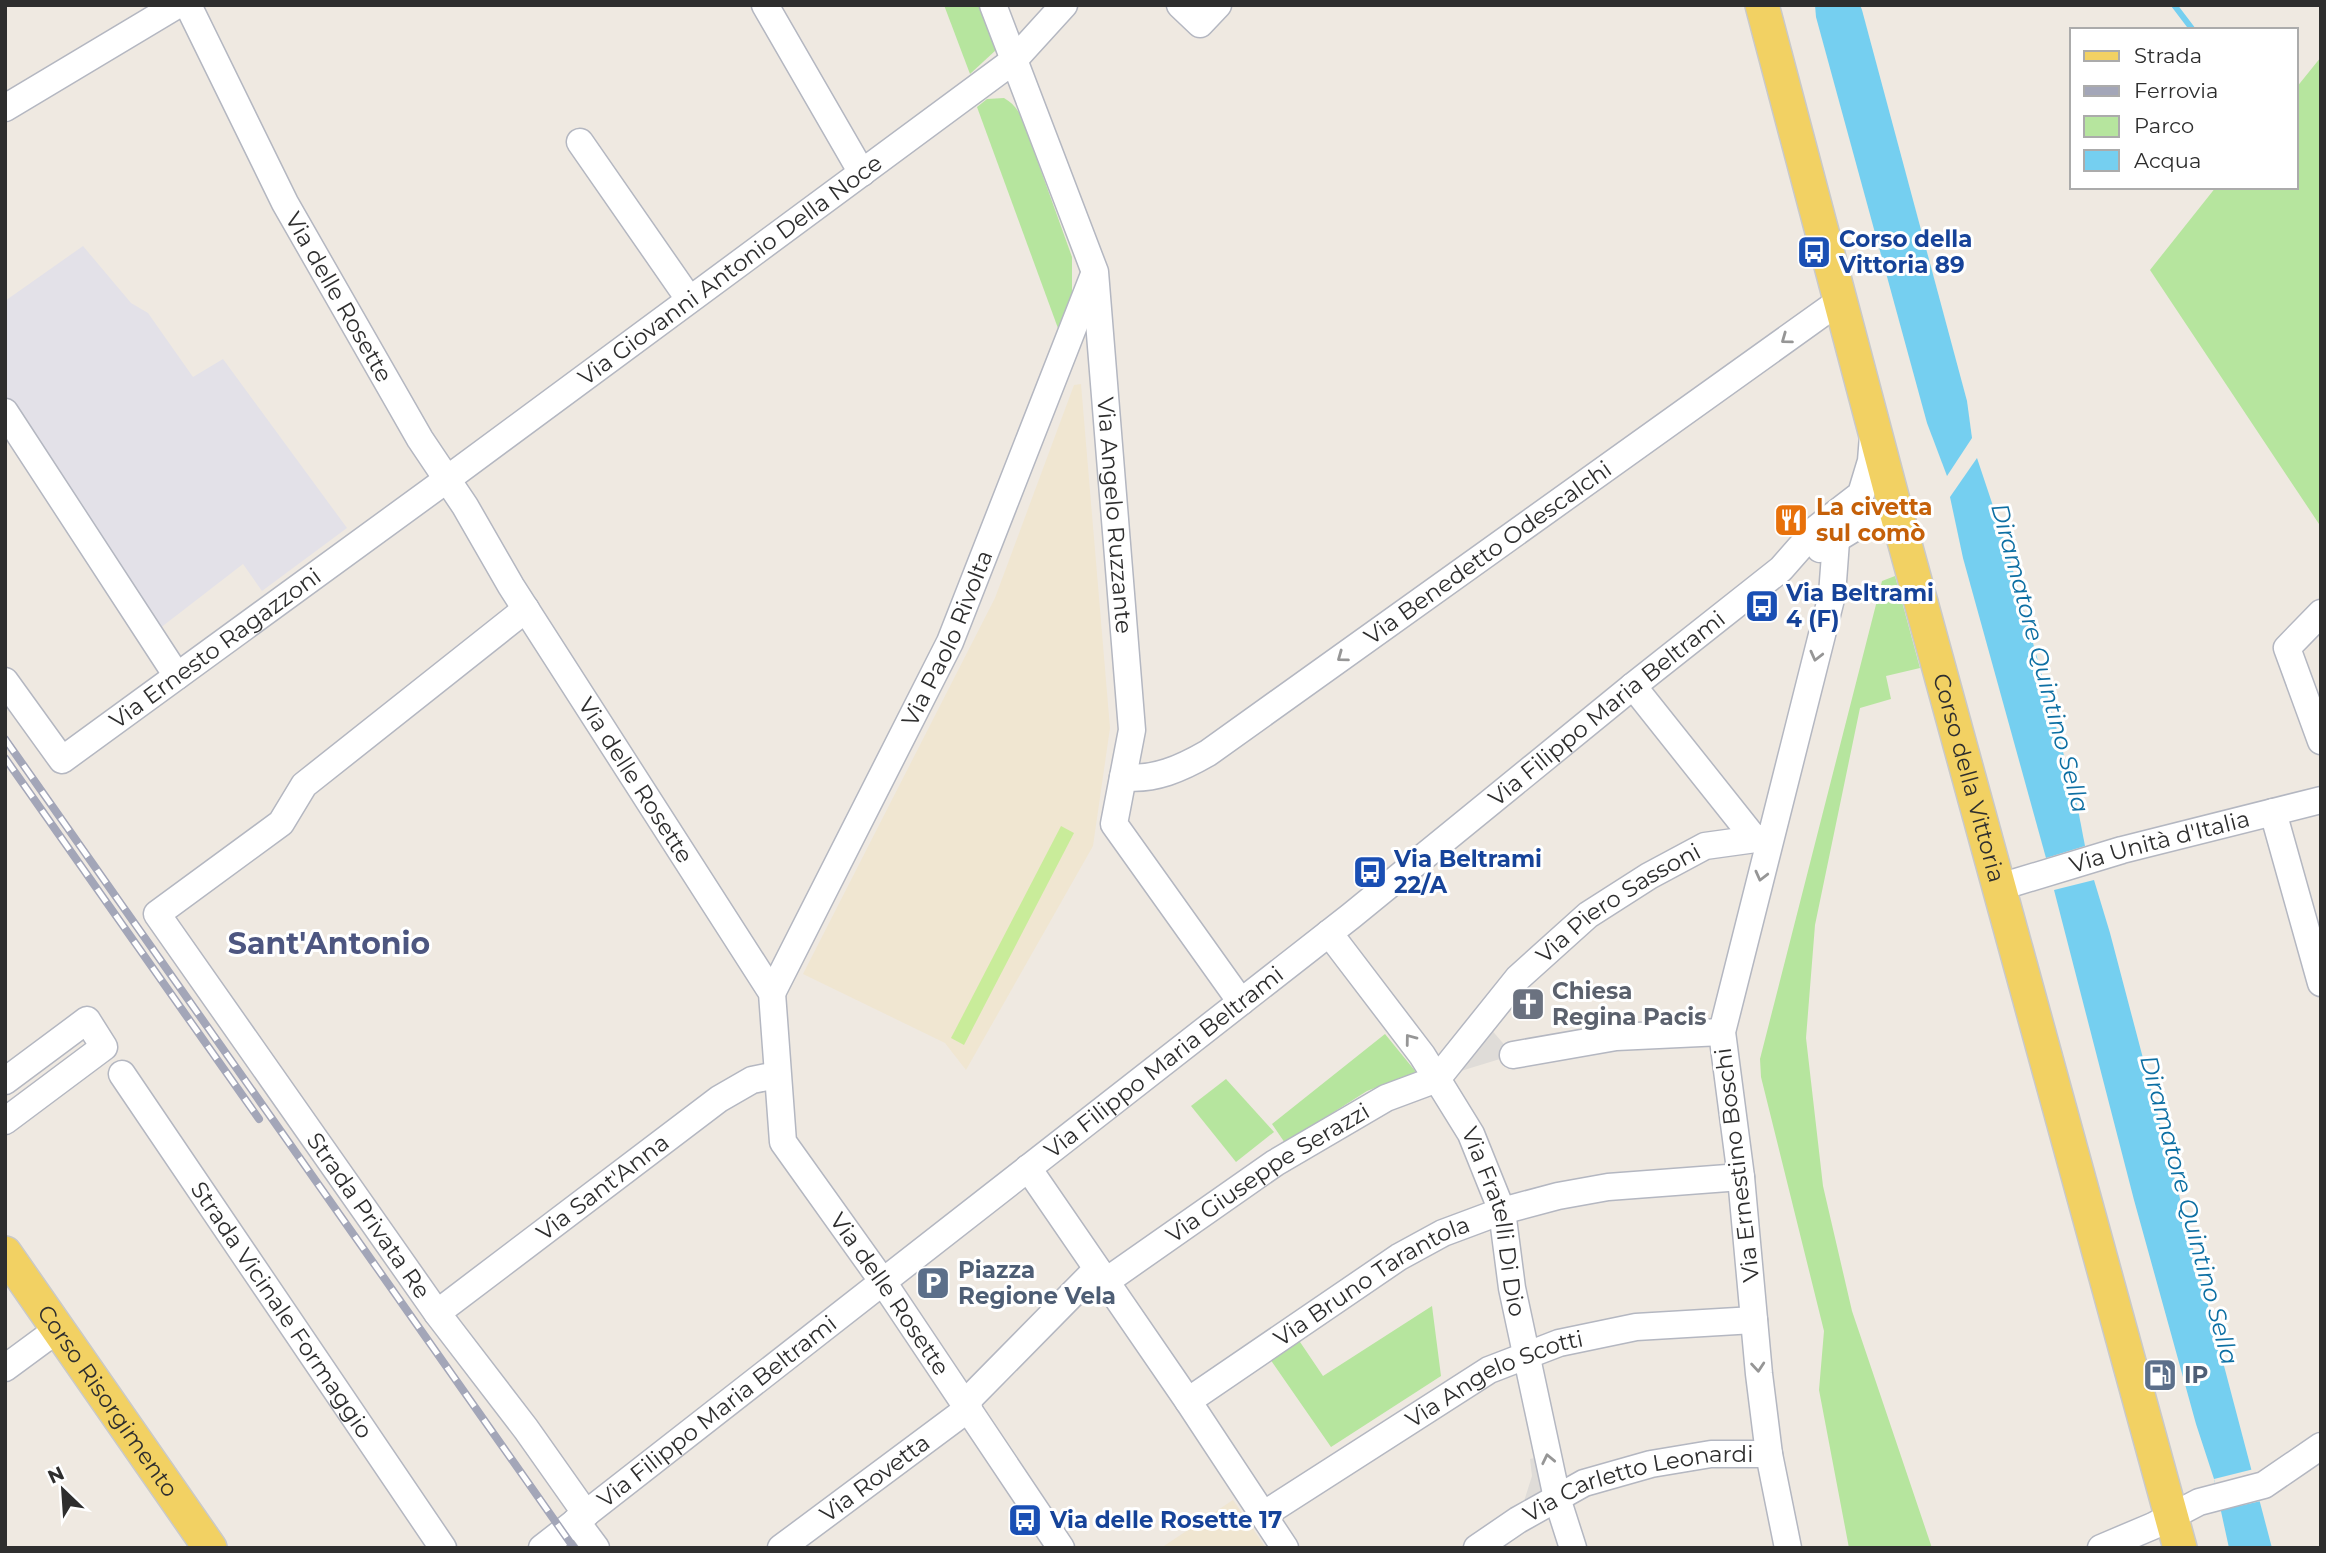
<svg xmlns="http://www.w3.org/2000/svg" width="2326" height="1553" font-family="Montserrat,sans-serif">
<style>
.industrial{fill:#e3e1e8}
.education{fill:#f0e6d1}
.green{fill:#b6e59e}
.pitch{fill:#c9ec9a}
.plaza{fill:#dfdcd8}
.water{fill:#75cff0}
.pier{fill:#efe9e1}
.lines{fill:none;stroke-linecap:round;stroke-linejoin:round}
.stream{stroke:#75cff0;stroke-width:6}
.minor-casing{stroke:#b4b7c1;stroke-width:29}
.major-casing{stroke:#c9c9c9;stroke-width:36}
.minor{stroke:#fff;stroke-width:26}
.major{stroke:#f2d163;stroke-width:33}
.rail-casing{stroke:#a3a6b8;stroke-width:8}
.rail{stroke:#fff;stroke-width:5;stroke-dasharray:16;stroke-linecap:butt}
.oneway{stroke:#969696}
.labels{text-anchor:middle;stroke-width:6;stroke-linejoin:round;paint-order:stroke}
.transit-label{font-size:23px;font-weight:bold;fill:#164399;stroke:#fff;text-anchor:start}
.street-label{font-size:23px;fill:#2e2e2e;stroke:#fff}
.food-label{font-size:23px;font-weight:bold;fill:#c56008;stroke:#fff;text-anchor:start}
.worship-label{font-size:23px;font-weight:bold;fill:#5b616d;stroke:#fff;text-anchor:start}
.service-label{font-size:23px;font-weight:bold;fill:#4e5e75;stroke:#fff;text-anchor:start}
.water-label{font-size:24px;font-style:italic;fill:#0d6fa3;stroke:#fff}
.district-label{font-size:30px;font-weight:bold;fill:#4d5680;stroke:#fff}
</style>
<rect width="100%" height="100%" fill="#efe9e1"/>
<path class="industrial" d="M83,246L131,303L148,313L193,377L223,359L347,528L262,591L243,564L155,632L5,403V301Z"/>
<g class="education">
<path d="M1081,384L1110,728L1093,846L966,1070L945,1043L803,974L995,598L1074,385Z"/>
<path d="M1233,1500L1266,1548H1161Z"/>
</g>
<g class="green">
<path d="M944,5H980L996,50L970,74Z"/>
<path d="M2321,57V527L2150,270L2216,187H2296V88Z"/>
<path d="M1004,98C1016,105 1020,113 1025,126L1072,257V297L1059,331L977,107L987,99Z"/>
<path d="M1895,576L1920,668L1886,676L1891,699L1860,708L1815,925L1806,1038L1823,1186L1852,1311L1932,1548H1849L1819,1390L1824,1331L1761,1077L1760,1059L1882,581Z"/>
<path d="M1385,1034L1416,1072L1367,1091L1285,1143L1272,1124Z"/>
<path d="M1226,1079L1274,1132L1236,1162L1191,1106Z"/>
<path d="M1432,1306L1441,1376L1331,1447L1270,1359L1298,1339L1323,1376Z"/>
</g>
<path class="pitch" d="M1061,826L1074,833L964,1045L951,1038Z"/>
<g class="plaza">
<path d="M1484,1021L1513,1055L1451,1074Z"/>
<path d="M1548,1455L1557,1498L1518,1520L1532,1476L1530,1459Z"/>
</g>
<g class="water">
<path d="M1815,5H1860L1862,10L1967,401L1972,438L1947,476L1927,423L1816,17Z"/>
<path d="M1977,458L2006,545L2076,799L2085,846L2046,858L1963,558L1950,497Z"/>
<path d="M2094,880L2110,933L2272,1548H2229L2214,1479L2196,1424L2134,1200L2054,890Z"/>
</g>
<path class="pier" d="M2254,1469L2261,1501L2221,1510L2214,1479Z"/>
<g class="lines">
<path class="stream" d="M2174,5L2193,30"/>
<g class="minor-casing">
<g id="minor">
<path id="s1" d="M188,5L285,203L420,439L465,506L511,586L772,993L783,1142L883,1282L1061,1548"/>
<path d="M765,5L862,173"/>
<path id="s2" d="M993,5L1095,272L1132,730L1114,824L1241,1002"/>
<path d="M1180,5L1200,24L1218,5"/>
<path d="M5,108L177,5"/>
<path d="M580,142L689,299"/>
<path d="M5,412L177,676"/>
<path d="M1820,549L1894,504"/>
<path id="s3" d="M526,609L304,785L281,823L157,914L437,1313L526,1429L586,1514"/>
<path d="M2321,613L2287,648L2321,741"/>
<path id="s4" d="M5,681L62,760L446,480L1013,61L1064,5"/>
<path d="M1633,686L1754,838"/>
<path id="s5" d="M1123,777C1154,781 1182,768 1208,753L1841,300"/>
<path d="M2273,812L2321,983"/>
<path id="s6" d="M2000,887L2122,850L2321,800"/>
<path id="s7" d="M1329,933L1422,1055L1437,1079L1471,1134L1502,1211L1512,1288L1557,1498L1573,1548"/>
<path id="s8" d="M772,993L950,642L1093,277"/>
<path d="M1513,1055L1616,1037L1722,1032"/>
<path id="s9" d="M122,1074L443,1548"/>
<path d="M5,1081L87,1020L104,1047L5,1121"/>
<path d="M1028,1168L1188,1401L1285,1548"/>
<path id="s10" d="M1105,1282L1275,1163L1386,1098L1437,1079L1518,978L1588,915L1649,876L1705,846L1770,837"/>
<path id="s11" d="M437,1313L719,1099L752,1080L777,1075"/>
<path d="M5,1368L58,1329"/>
<path id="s12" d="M1188,1401L1399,1257L1443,1233L1502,1211L1558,1196L1608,1187L1741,1177"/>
<path d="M965,1403L1097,1269"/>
<path id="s13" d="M1263,1515L1489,1370L1559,1343L1636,1327L1754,1320"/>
<path d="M576,1521L596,1548"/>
<path id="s14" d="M542,1548L1351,916L1633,686L1781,569L1817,528L1861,494L1871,461L1873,436"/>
<path id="s15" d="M781,1548L969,1408"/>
<path id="s16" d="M1477,1548L1518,1520L1584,1483L1651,1464L1711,1454H1769"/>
<path d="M1788,1548L1769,1454L1759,1374L1741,1177L1722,1032L1832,595L1836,541"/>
<path d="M2101,1548L2153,1526L2199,1502L2264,1485L2321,1446"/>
</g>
</g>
<g class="major-casing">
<g id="major">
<path id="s17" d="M1762,5L1894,504L2180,1548"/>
<path id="s18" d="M5,1253L210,1548"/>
</g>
</g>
<use href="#minor" class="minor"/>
<use href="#major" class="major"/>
<g class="rail-casing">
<g id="rail">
<path d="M5,739L574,1548"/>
<path d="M5,758L259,1119"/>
</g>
</g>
<use href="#rail" class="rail"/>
</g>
<defs><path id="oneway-chevron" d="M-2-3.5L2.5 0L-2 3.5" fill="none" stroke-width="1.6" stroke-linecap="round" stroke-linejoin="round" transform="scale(1.75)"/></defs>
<g class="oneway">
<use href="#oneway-chevron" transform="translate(1786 339) rotate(144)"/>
<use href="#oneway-chevron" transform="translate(1816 656) rotate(104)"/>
<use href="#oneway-chevron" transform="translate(1342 657) rotate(144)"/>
<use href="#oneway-chevron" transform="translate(1761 876) rotate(104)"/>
<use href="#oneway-chevron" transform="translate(1410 1039) rotate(-127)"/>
<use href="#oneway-chevron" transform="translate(1758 1367) rotate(85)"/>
<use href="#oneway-chevron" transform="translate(1548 1459) rotate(-102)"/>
</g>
<defs>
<g id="bus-square" transform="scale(1.75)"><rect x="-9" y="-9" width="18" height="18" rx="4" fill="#1a4fb4" stroke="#fff"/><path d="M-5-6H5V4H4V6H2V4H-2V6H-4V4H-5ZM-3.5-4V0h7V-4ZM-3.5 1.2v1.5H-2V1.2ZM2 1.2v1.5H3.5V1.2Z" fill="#fff"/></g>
<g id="restaurant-square" transform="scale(1.75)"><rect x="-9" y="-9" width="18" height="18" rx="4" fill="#e8710a" stroke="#fff"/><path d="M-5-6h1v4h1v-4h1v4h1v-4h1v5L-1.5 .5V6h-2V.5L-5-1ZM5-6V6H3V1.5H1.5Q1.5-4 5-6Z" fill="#fff"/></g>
<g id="church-square" transform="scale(1.75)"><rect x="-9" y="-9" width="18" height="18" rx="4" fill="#6b7280" stroke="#fff"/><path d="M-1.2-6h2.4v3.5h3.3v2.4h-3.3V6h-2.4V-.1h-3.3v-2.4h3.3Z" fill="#fff"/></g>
<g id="parking-square" transform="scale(1.75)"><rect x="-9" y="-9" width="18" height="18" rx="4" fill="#5c6f8a" stroke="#fff"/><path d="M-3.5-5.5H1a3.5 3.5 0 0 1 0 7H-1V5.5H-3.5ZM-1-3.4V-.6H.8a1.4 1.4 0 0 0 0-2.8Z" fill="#fff"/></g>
<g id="fuel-square" transform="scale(1.75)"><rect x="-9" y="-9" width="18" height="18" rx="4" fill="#5c6f8a" stroke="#fff"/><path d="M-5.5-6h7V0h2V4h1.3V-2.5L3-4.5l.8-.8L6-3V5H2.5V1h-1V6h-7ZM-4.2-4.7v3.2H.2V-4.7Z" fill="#fff"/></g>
</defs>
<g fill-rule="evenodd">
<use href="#bus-square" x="1814" y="252"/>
<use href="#restaurant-square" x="1791" y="520"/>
<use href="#bus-square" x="1762" y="606"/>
<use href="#bus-square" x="1370" y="872"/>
<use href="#church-square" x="1528" y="1004"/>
<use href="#parking-square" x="933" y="1283"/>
<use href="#fuel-square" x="2160" y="1375"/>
<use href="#bus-square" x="1025" y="1520"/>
</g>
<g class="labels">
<g class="transit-label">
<text x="1839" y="247">Corso della<tspan x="1839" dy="26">Vittoria 89</tspan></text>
<text x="1786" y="601">Via Beltrami<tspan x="1786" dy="26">4 (F)</tspan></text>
<text x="1394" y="867">Via Beltrami<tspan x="1394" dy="26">22/A</tspan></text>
<text x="1050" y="1528">Via delle Rosette 17</text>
</g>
<g class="street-label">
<text dy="8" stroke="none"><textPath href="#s4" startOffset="926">Via Giovanni Antonio Della Noce</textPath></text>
<text dy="8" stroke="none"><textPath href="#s1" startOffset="329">Via delle Rosette</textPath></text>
<text dy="8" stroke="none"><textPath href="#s2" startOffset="530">Via Angelo Ruzzante</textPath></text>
<text dy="8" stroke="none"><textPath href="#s5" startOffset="434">Via Benedetto Odescalchi</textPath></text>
<text dy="8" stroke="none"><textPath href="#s8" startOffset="396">Via Paolo Rivolta</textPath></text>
<text dy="8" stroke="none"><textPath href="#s4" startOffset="287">Via Ernesto Ragazzoni</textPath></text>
<text dy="8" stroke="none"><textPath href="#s14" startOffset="1356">Via Filippo Maria Beltrami</textPath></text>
<text dy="8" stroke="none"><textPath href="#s17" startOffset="800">Corso della Vittoria</textPath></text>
<text dy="8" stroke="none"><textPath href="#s1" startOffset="896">Via delle Rosette</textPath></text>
<text dy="8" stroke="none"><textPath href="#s6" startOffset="166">Via Unità d'Italia</textPath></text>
<text dy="8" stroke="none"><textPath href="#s10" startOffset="646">Via Piero Sassoni</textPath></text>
<text dy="8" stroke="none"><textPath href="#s14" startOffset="789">Via Filippo Maria Beltrami</textPath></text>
<text transform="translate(1737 1165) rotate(-97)" y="8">Via Ernestino Boschi</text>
<text dy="8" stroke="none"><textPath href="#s10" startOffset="196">Via Giuseppe Serazzi</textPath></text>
<text dy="8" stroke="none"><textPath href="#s11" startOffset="208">Via Sant'Anna</textPath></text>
<text dy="8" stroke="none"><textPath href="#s3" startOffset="850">Strada Privata Re</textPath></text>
<text dy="8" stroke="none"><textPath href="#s7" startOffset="338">Via Fratelli Di Dio</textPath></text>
<text dy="8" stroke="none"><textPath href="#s12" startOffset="220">Via Bruno Tarantola</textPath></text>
<text dy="8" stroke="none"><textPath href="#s1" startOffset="1484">Via delle Rosette</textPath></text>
<text dy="8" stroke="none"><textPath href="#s9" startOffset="285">Strada Vicinale Formaggio</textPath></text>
<text dy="8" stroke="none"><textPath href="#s13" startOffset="270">Via Angelo Scotti</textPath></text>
<text dy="8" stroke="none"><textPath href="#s18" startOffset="180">Corso Risorgimento</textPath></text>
<text dy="8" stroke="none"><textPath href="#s14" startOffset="222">Via Filippo Maria Beltrami</textPath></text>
<text dy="8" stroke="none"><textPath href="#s15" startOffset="117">Via Rovetta</textPath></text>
<text dy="8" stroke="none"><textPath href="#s16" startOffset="178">Via Carletto Leonardi</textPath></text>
</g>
<g class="food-label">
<text x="1816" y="515">La civetta<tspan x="1816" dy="26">sul comò</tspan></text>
</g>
<g class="worship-label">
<text x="1552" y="999">Chiesa<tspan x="1552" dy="26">Regina Pacis</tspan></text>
</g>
<g class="service-label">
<text x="958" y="1278">Piazza<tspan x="958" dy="26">Regione Vela</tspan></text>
<text x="2184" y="1383">IP</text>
</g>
<g class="water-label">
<text transform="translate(2040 658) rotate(75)" y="8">Diramatore Quintino Sella</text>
<text transform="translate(2189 1210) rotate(75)" y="8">Diramatore Quintino Sella</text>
</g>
<g class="district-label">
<text x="329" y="954">Sant'Antonio</text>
</g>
</g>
<rect width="2326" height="1553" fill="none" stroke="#2e2e2e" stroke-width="14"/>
<rect x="2070" y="28" width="228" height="161" fill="#ffffff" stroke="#ababab" stroke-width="2"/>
<rect x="2084" y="51" width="35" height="10" fill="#f2d163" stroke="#ababab" stroke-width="2"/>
<text x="2134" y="63" font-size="21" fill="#2e2e2e">Strada</text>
<rect x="2084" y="86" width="35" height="10" fill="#a3a6b8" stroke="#ababab" stroke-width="2"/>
<text x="2134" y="98" font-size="21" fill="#2e2e2e">Ferrovia</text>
<rect x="2084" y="116" width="35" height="21" fill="#b6e59e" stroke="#ababab" stroke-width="2"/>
<text x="2134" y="133" font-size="21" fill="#2e2e2e">Parco</text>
<rect x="2084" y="150" width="35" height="21" fill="#75cff0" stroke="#ababab" stroke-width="2"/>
<text x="2134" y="168" font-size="21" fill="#2e2e2e">Acqua</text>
<g transform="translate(63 1490) rotate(335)" stroke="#ffffff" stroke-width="5" paint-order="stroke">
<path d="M0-5L12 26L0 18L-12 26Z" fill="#2e2e2e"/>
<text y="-10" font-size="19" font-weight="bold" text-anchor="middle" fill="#2e2e2e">N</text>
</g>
</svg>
